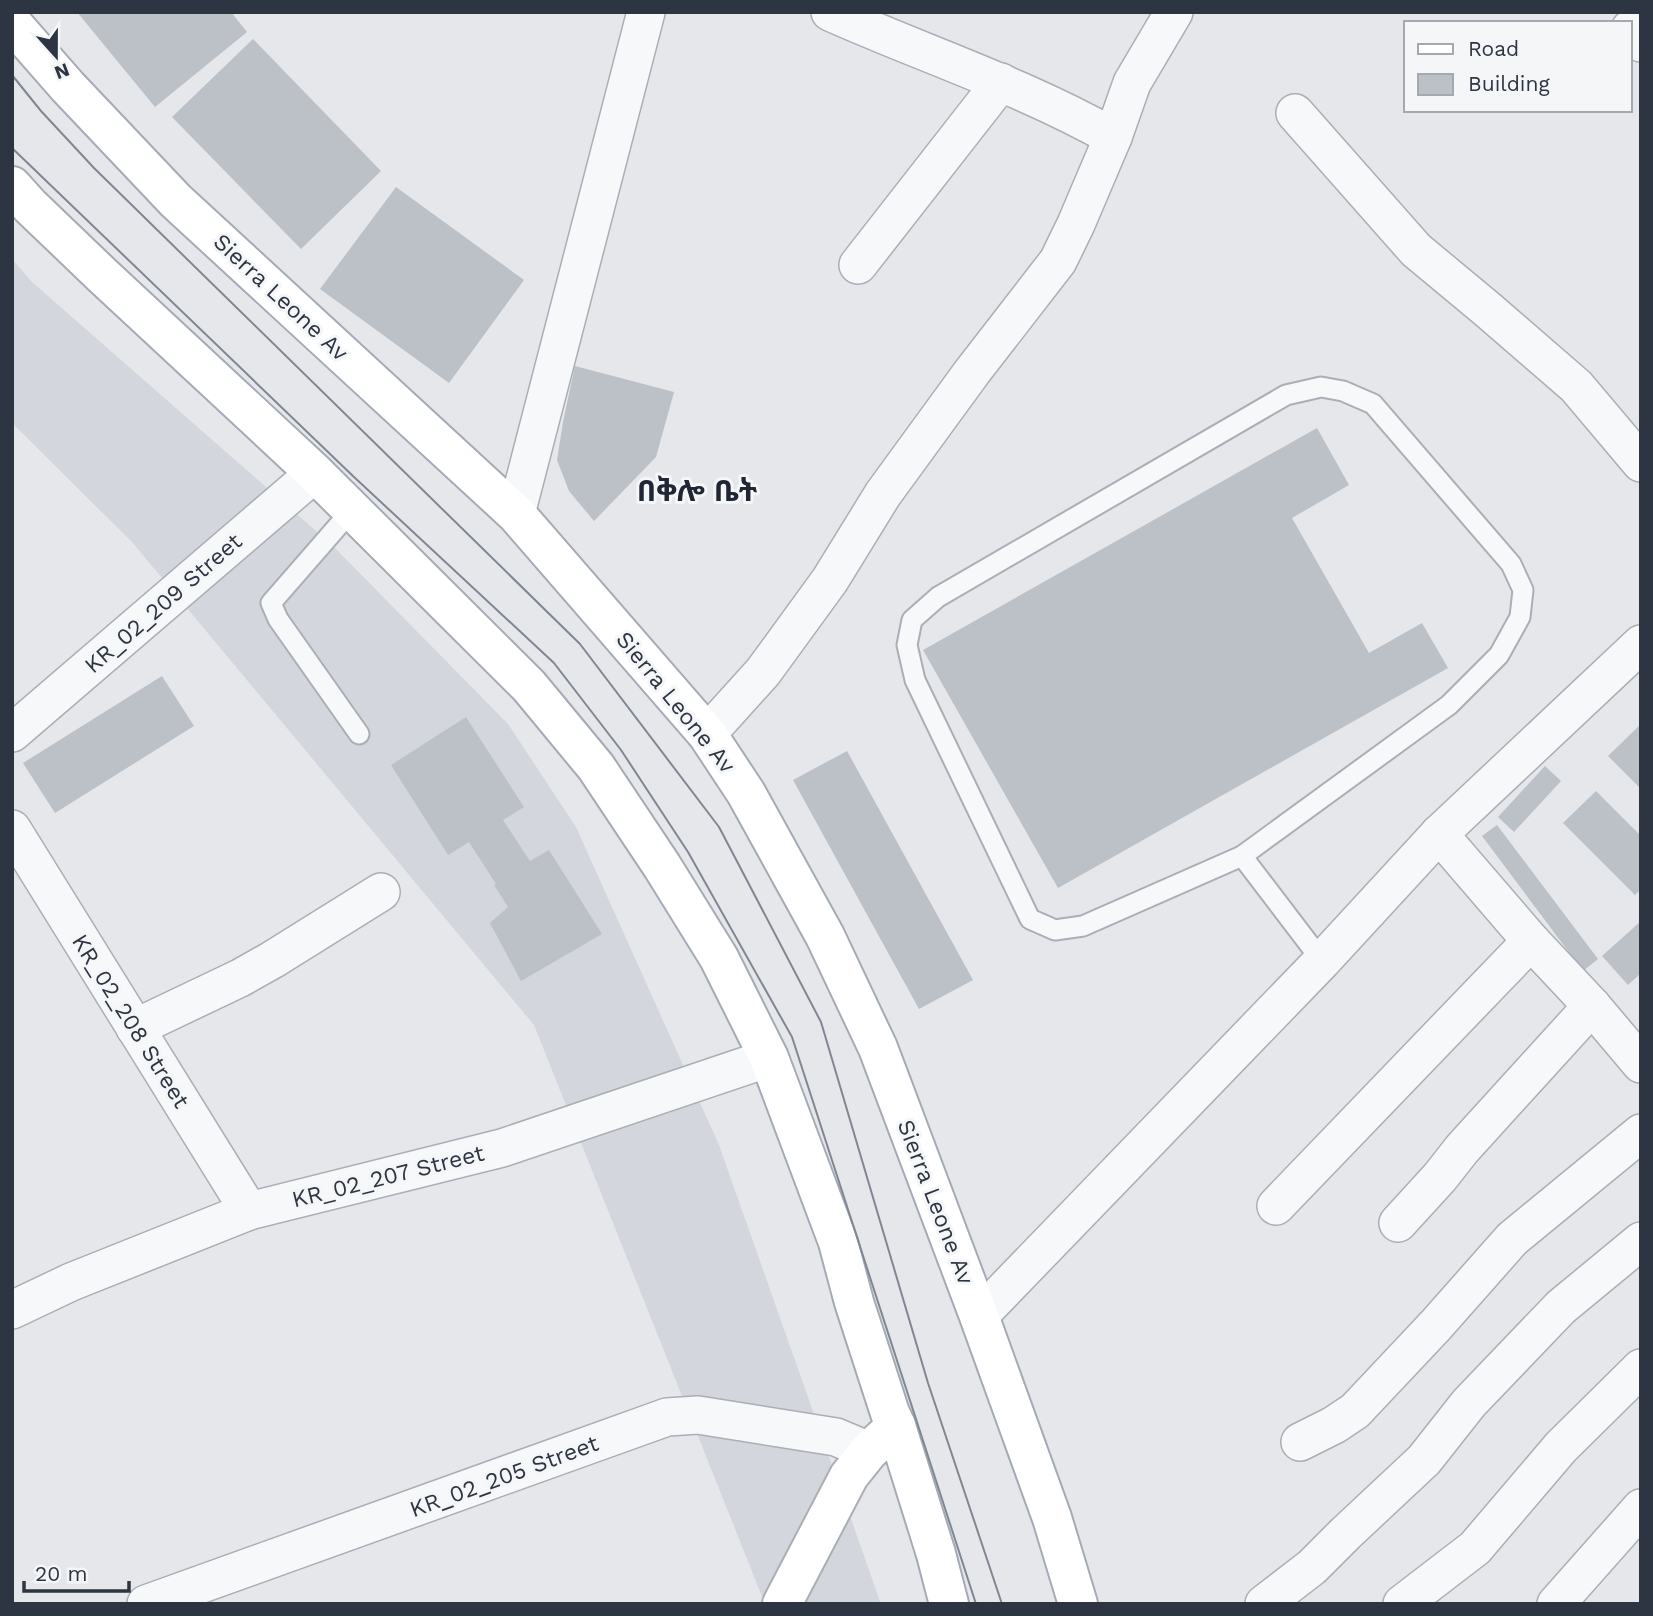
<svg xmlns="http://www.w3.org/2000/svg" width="1653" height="1616" font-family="'Work Sans','Noto Sans Ethiopic',sans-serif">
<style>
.built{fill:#d3d6dc}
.building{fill:#bcc0c7}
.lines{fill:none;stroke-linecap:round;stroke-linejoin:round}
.lane-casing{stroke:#aaaeb5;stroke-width:23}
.street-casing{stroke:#aaaeb5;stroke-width:40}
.secondary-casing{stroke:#aaaeb5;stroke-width:42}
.primary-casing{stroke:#a5abb5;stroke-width:42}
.lane{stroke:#f7f8f9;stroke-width:19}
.street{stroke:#f7f8f9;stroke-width:37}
.secondary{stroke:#fff;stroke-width:38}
.primary{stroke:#fff;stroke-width:38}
.tram{stroke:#808793;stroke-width:2}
.labels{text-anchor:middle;stroke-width:6;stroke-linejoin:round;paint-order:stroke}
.street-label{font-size:23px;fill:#2e3542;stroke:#f4f6f8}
.district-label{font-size:30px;font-weight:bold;fill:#202633;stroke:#f4f6f8}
</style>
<rect width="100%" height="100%" fill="#e5e7eb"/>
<path class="built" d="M12,259L32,282L332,545L508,724L576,827L719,1145L881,1604H765L534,1025L132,542L12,423Z"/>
<g class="building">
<path d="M77,12H231L247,32L155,107Z"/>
<path d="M253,39L381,171L301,249L172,117Z"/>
<path d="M396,187L524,280L449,383L320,289Z"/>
<path d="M575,366L674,392L656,457L594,521L569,491L557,460L563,422Z"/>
<path d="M1317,428L1349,485L1292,518L1369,653L1422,623L1448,668L1058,888L923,650Z"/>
<path d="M162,676L194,726L55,813L23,763Z"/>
<path d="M466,717L524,807L503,820L530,861L549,850L602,934L521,981L490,923L508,907L494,885L496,884L469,842L448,855L391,765Z"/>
<path d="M1641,724V789L1608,756Z"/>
<path d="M847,751L973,980L919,1009L793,780Z"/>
<path d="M1545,766L1561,781L1514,832L1498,817Z"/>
<path d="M1596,791L1641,836V889L1635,895L1563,823Z"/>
<path d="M1497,825L1598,959L1583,971L1482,836Z"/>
<path d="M1641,921V973L1628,985L1602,956Z"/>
</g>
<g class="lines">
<g class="lane-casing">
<g id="lane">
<path d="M1321,387L1343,391L1373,404L1511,564L1523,590L1520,617L1499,655L1449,705L1242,856L1083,926L1055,930L1030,919L915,680L907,645L912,620L938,597L1286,395Z"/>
<path d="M352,510L271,603L278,619L359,734"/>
<path d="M1242,856L1322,961"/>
</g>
</g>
<g class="street-casing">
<g id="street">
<path d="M830,12C924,54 1023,86 1113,137L1132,83L1174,12"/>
<path d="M1630,29L1641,43"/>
<path d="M1295,113L1416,250L1487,309L1576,386L1641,463"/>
<path d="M858,265L1001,82"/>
<path d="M516,514L646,12"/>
<path d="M12,733L315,473"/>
<path d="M707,734L763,672L830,580L883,494L972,372L1058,261L1076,224L1113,137"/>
<path d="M12,829L249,1211"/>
<path d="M1439,834L1531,941L1592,1006L1641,1064"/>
<path d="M135,1028L240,978L272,960L381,892"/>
<path d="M1276,1206L1531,941"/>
<path d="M1398,1223L1440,1177L1462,1149L1592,1006"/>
<path d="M12,1310L71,1282L249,1211L502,1148L769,1058"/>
<path d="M979,1316L1322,961L1439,834L1641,644"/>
<path d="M1300,1442L1334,1425L1355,1411L1436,1325L1512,1239L1641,1133"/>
<path d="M146,1604L667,1417L698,1415L836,1437L869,1451"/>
<path d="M1264,1604L1312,1567L1346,1533L1424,1460L1469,1403L1561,1307L1641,1241"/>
<path d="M1402,1604L1475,1548L1561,1447L1641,1368"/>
<path d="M1556,1604L1641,1508"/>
</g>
</g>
<g class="secondary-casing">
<path id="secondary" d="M782,1604L849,1476L869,1451L896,1426"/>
</g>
<g class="primary-casing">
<g id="primary">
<path d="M12,23L68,87L176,201L516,514L707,734L746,793L825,936L878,1048L979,1316L1052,1518L1078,1604"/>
<path d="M12,186L30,206L102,275L315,473L529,686L596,767L662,866L719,958L769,1058L838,1242L854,1302L890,1413L896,1426L936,1554L949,1604"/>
</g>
</g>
<use href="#lane" class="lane"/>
<use href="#street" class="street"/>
<use href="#secondary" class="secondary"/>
<use href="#primary" class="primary"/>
<g class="tram">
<path d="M12,75L41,111L94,168L580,644L719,827L821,1022L928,1383L1002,1604"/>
<path d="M12,148L354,477L554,663L621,750L688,852L792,1037L976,1604"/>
</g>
</g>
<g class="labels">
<g class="street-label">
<text transform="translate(281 297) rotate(43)" y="8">Sierra Leone Av</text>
<text transform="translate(163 603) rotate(-41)" y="8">KR_02_209 Street</text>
<text transform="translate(676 702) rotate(51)" y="8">Sierra Leone Av</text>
<text transform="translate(131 1021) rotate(58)" y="8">KR_02_208 Street</text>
<text transform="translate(388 1176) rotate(-14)" y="8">KR_02_207 Street</text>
<text transform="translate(936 1202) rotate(69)" y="8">Sierra Leone Av</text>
<text transform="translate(504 1476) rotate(-20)" y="8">KR_02_205 Street</text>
</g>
<g class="district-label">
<text x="697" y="501">በቅሎ ቤት</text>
</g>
</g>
<rect width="1653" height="1616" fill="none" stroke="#2e3542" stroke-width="28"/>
<rect x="1404" y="21" width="228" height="91" fill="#f4f6f8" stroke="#a5a9af" stroke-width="2"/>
<rect x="1418" y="44" width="35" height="10" fill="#ffffff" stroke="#a5a9af" stroke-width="2"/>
<text x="1468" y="56" font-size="21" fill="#2e3542">Road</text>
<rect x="1418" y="74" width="35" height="21" fill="#bcc0c7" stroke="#a5a9af" stroke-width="2"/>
<text x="1468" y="91" font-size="21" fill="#2e3542">Building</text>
<g transform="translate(56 56) rotate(159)" stroke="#f4f6f8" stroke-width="5" paint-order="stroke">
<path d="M0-5L12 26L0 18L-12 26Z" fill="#2e3542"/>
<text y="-10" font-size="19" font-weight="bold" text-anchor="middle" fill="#2e3542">N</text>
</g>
<path d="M24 1581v10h105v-10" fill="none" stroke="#2e3542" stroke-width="3.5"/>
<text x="35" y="1581" font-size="21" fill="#2e3542" stroke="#f4f6f8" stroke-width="5" paint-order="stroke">20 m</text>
</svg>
